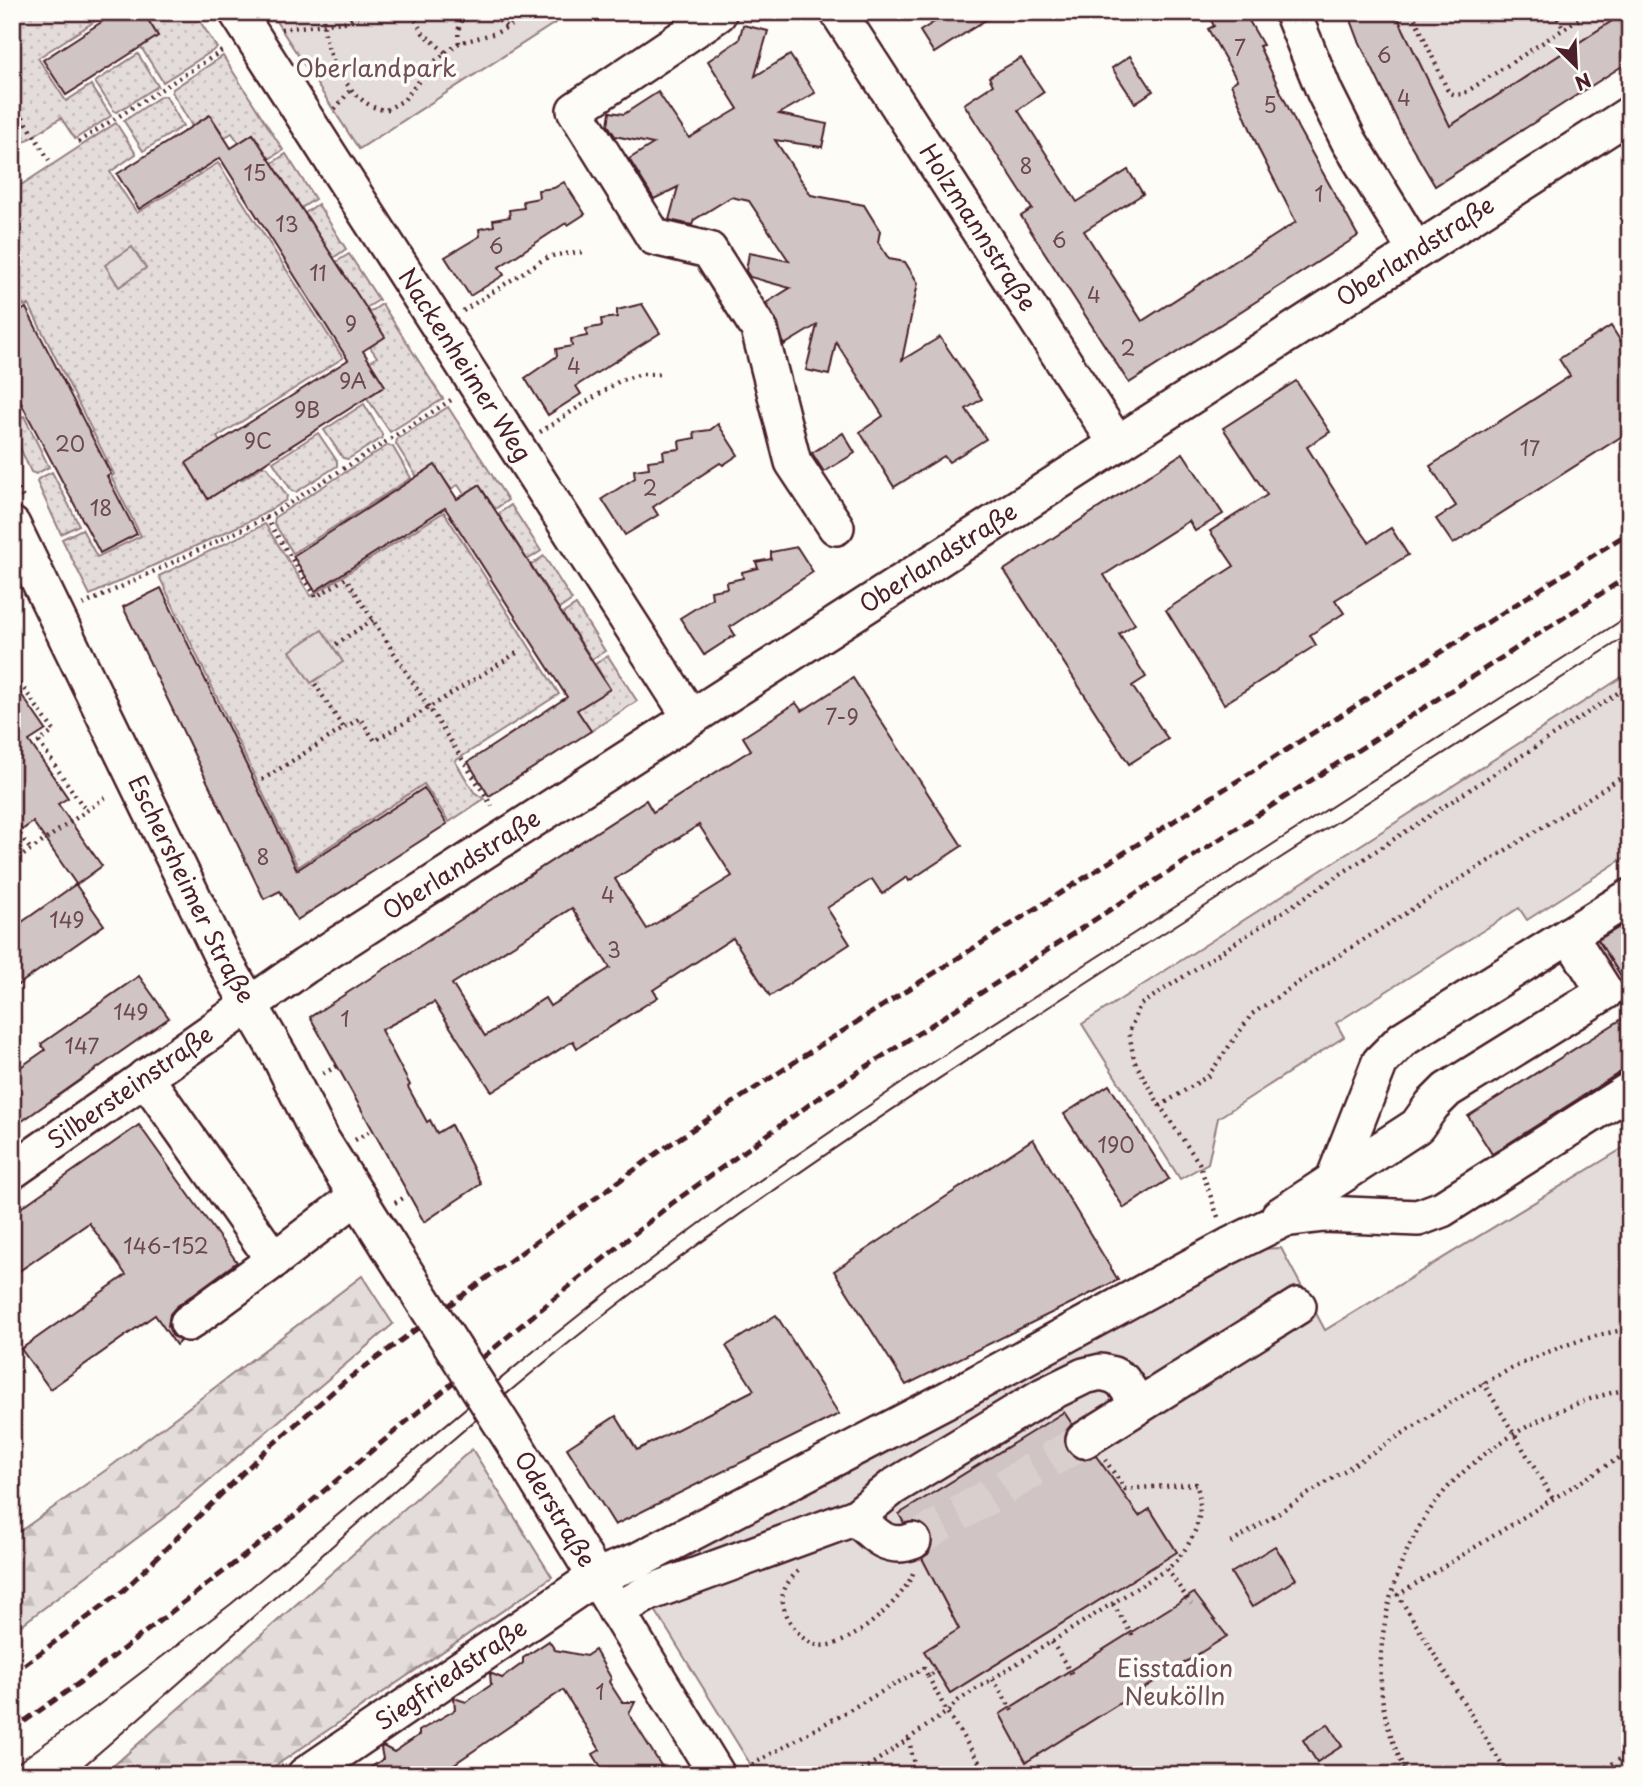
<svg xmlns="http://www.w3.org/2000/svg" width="1642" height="1787" font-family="'Playpen Sans',sans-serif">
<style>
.grass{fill:url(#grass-dots);stroke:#967e82;stroke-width:2}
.forest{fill:url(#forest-firs);stroke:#967e82;stroke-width:2}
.green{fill:#e3dcda;stroke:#967e82;stroke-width:2}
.building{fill:#d0c5c4;stroke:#4a1f2b;stroke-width:2;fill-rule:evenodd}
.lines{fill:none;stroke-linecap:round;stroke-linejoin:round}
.minor-tunnel{stroke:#d9d0ce;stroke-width:35;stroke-dasharray:35 18;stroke-linecap:butt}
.minor-casing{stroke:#4a1f2b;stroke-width:40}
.path{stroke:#4a1f2b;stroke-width:4.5;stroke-dasharray:2 5;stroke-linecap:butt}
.minor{stroke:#fdfcf7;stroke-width:35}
.tram{stroke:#4a1f2b;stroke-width:2}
.rail{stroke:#4a1f2b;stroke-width:5;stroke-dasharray:10 5;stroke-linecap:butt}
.minor-bridge-casing{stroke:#4a1f2b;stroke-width:40;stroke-linecap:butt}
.minor-bridge{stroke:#fdfcf7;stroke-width:35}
.labels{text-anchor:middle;stroke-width:7;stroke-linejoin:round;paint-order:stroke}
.number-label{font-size:21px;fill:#6c4851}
.park-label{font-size:24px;fill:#704e57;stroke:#fdfcf7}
.street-label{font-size:24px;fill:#4a1f2b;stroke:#fdfcf7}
</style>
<defs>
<pattern id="grass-dots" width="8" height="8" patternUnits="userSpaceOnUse" patternTransform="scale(1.75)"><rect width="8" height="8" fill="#e3dcda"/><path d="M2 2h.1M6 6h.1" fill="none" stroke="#c4bcbb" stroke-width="1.8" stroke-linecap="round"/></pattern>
<pattern id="forest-firs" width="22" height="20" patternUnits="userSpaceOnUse" patternTransform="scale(1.75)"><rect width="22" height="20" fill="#e3dcda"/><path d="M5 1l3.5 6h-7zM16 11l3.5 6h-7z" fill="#c4bcbb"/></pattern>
</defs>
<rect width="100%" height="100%" fill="#fdfcf7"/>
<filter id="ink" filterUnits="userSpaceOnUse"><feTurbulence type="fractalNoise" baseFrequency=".0143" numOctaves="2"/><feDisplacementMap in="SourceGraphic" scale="14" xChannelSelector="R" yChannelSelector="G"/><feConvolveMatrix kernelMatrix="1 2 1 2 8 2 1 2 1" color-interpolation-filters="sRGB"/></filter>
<g filter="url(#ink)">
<g class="grass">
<path d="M12,12H109L38,58L66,101L91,85L111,116L75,139L61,118L12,150Z"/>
<path d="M143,12H194L217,48L163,82L141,47L158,36Z"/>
<path d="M138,54L158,86L117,112L114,111L95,82Z"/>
<path d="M223,56L283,150L269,159L253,134L239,143L232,133L225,137L210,115L192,126L172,92L173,89Z"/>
<path d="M161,96H166L183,126L143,151L124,121Z"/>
<path d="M116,123L136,154L110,172L137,213L218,163L343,358L217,437L243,479L263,466L267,467L287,496L286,500L258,517L90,595L62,539L82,529L97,557L141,536L111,477L114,474L29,305L24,306L12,284V191Z"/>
<path d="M286,154L315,199L301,208L272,163Z"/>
<path d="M318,204L346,249L333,258L305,213Z"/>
<path d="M349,254L379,300L366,308L336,262Z"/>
<path d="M382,304L443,399L390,432L367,398L385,386L369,362L377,357L370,347L384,337L369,313Z"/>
<path d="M364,404L382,434V438L348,459L343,458L324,430Z"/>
<path d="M448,407L508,500L495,509L479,485L464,494L458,485L451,489L435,466L417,477L396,444L397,439Z"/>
<path d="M24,416L49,467L36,474L31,472L12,430V422Z"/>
<path d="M318,433L337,461V466L296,492L292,491L273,462Z"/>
<path d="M388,445L393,447L411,478L293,553L274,523L275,517Z"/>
<path d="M52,472L79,525L61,534L37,482L38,479Z"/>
<path d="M511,505L541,551L527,560L498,514Z"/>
<path d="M444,512L559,694L455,761L474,792L484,799L449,822L424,784L298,867L159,576L265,524L311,596Z"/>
<path d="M544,556L572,600L559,609L531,565Z"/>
<path d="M576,605L605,651L592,659L562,614Z"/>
<path d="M608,656L637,701L591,731L577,710L610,689L595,664Z"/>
</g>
<g class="forest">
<path d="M362,1276L393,1324L173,1511L12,1632V1537L106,1470Z"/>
<path d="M472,1449L552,1577L262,1775H103Z"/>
</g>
<g class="green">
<path d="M270,12H572L359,149Z"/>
<path d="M1395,12H1626L1448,127Z"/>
<path d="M132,247L146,268L119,287L105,265Z"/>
<path d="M322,630L343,662L311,683L290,651Z"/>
<path d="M1630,672V854L1527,920L1519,908L1336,1023L1344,1037L1218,1118L1208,1163L1180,1179L1082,1024Z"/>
<path d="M1630,1144V1775H757L639,1584L644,1573L1259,1249L1281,1248L1325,1330Z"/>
</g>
<g class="building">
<path d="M117,12H143L158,36L66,95L43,60Z"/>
<path d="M950,12H998L934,53L920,31Z"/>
<path d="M1207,12H1244L1263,45L1259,46L1298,128L1358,236L1129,383L1021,216L1032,209L964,104L993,85L989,77L1021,58L1044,92L1018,110L1077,202L1128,170L1143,194L1084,231L1142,321L1296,222L1260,152L1236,95L1231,84L1237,80L1208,29L1214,26Z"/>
<path d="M1348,12H1395L1450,126L1626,12H1630V61L1435,186L1402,130L1359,41Z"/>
<path d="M743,25L768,31L755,76L790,55L815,93L779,114L827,124L822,147L775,140L811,195L864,205L880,231L878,242L889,259L905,262L918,283L902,360L940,337L982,399L966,409L986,439L949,462L944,456L894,487L860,432L883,416L836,342L829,375L806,370L817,325L784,345L778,324L766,303L790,288L750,277L746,271L749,253L789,261L749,201L731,197L694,220L692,225L669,220L678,187L654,199L629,159L653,144L615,136L608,125L610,112L624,114L658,92L689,138L738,109L708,61L739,40Z"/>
<path d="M1130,56L1153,91L1135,103L1112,68Z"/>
<path d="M210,115L231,148L253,134L385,337L363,351L385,386L208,499L186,463L348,360L220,158L139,209L117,174Z"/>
<path d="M564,182L585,214L568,225L566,223L499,267L504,275L470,296L445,257L480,236L479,229L494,226L493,220L510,217L509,210L524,208L523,201L539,198L538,190L554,188Z"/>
<path d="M642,304L660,333L576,386L581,394L548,415L525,378L557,356L556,349L572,346L571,339L587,336L586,329L602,326L601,319L617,317V310Z"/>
<path d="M26,308L111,474L107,476L137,534L100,553L12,386V316Z"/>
<path d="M1611,326L1630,356V431L1453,544L1436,519L1456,506L1430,466L1570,376L1559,359Z"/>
<path d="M1296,381L1330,432L1307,447L1351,517L1369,542L1391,528L1408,555L1335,600L1344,613L1310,635L1316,645L1224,704L1166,610L1234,566L1210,531L1267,495L1223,428Z"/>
<path d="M718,424L738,455L723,465L720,463L653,507L658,515L625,535L602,499L635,478L634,470L649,468L648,461L664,459L663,451L680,449L679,441L695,438L694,432L710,430Z"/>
<path d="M843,433L855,453L824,472L812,453Z"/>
<path d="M1183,453L1223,514L1195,531L1189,521L1104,575L1135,624L1119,634L1146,677L1132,686L1168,739L1129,764L1004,570Z"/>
<path d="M435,465L457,499L479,485L610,689L577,710L591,731L489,796L468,762L567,697L445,508L315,591L293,556Z"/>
<path d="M797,547L813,572L730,627L735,635L704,655L680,618L712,598L711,591L727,588L726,582L743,578L742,572L758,568L756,562L771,559V552Z"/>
<path d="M161,588L297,870L424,788L447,824L297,920L280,891L264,899L123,607Z"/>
<path d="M853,678L962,846L909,881L907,877L882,894L872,879L827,908L850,944L770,996L733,938L653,990L658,997L577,1048L573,1041L492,1092L434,1002L381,1030L410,1085L408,1087L427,1122L430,1120L437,1133L451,1125L481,1184L424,1222L310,1017L646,800L653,812L751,750L743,737L796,703L802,711ZM699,825L732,876L647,929L615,879ZM572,908L610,968L550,1006L545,998L485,1036L452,984Z"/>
<path d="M12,681L46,730L29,741L68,798L58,804L102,866L76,885L104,925L12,989V929L76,884L33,822L22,830L12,817Z"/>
<path d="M1630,921V990L1598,940Z"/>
<path d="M139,976L169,1018L12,1128V1073L45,1050L41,1044Z"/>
<path d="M1630,1014V1070L1619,1073L1492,1154L1468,1116Z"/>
<path d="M1109,1085L1169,1179L1124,1208L1064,1114Z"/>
<path d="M139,1125L237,1262L176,1307L170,1314L168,1326L172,1335L180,1341L176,1345L155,1315L50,1389L21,1349L126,1275L89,1223L12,1276V1214Z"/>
<path d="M1033,1139L1118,1280L906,1385L834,1271Z"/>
<path d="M776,1315L839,1414L615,1525L567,1448L616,1416L637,1450L754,1390L726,1346Z"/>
<path d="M1064,1412L1072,1424L1066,1431L1064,1440L1067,1451L1074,1457L1084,1460L1096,1456L1139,1516L1150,1509L1177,1552L950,1693L924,1651L959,1629L922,1558L928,1554L932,1547V1535L926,1526L919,1522L904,1523L899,1514Z"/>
<path d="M1275,1546L1296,1579L1252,1607L1231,1573Z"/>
<path d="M1194,1593L1227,1636L1026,1762L1000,1714Z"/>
<path d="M549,1641L555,1650L586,1656L595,1650L611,1678L609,1682L622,1702H635L629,1714L667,1775H606L593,1754L600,1750L563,1690L438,1775H360L383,1759L381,1748L383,1746L394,1752L419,1735V1731L455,1710L454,1698L466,1702L491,1685L490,1673L502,1678L523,1663V1658Z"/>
<path d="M1328,1724L1342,1746L1317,1762L1303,1740Z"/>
</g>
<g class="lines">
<path class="minor-tunnel" d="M913,1541L1084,1440"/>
<g class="minor-casing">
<g id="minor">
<path id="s1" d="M237,12L691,718"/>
<path id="s2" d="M838,12L1117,444"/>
<path d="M1292,12L1325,93L1349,141L1416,251"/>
<path d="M718,14L575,110L654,237L709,250L759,329L793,462L836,527"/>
<path id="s3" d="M12,525L222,957L280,1057L321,1139L388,1245"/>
<path d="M145,1077L274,1260L357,1196"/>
<path id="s4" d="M12,1171L305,966L1630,114"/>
<path d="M1334,1179L1380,1062L1403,1039L1630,897"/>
<path d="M1279,1216L1417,1126L1432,1105L1447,1090L1605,992L1569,935"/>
<path d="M188,1323L274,1260"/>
<path d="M1084,1440L1298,1306"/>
<path id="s5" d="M517,1448L717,1775"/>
<path d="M856,1517C873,1534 888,1551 913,1541"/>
<path d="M616,1611L646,1594L856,1517L893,1487L1043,1396L1084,1376L1101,1372L1113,1375L1122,1380L1139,1405"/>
<path id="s6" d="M305,1775L597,1576L639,1560L948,1399L1229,1246L1284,1219L1324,1214L1418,1218L1442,1209L1630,1090"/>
</g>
</g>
<g class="path">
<path d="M324,12C319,45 350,108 386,110L404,100L435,61L459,43L496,33L536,12"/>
<path d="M393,12L412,14"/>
<path d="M488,12L508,28"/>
<path d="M1412,12L1447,89C1452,95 1455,95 1463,94L1590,12"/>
<path d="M1554,12L1564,29"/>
<path d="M412,14L423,33L445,52"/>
<path d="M281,29L344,22L366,12"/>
<path d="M459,43C457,32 459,21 467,12"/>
<path d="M12,99L49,160"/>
<path d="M335,109L352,88"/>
<path d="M78,142L225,49"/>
<path d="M463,311L544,259L555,255L582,252"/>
<path d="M540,432L621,380L642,374H663"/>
<path d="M12,477L23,498"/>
<path d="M266,518L316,597L346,578L492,806"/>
<path d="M83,605L266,518L451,400"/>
<path d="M336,644L373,620"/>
<path d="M12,672L54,731L39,742L86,811"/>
<path d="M315,684L344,729"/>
<path d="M262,780L360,718L375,741L520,651"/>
<path d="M12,823L31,850"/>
<path d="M12,863L109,795"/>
<path d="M323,1074L337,1066"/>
<path d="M1160,1106L1208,1076L1252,1014L1333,959L1630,772"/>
<path d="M355,1140L372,1130"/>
<path d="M395,1203L405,1197"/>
<path d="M1218,1217L1199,1163L1160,1106L1134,1060L1129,1032L1140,1005L1630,685"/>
<path d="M1483,1382L1553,1499"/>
<path d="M1231,1543C1285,1509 1339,1474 1394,1439C1467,1392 1542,1342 1630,1329"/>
<path d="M1167,1569L1191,1604"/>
<path d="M798,1571C792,1577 785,1585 783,1594C779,1610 799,1642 817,1645C847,1652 904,1599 913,1573"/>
<path d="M1113,1604L1134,1638"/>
<path d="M1052,1642L1073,1676"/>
<path d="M928,1676L947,1712L981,1765L979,1775"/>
<path d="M993,1679L1013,1712"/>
<path d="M909,1739L916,1775"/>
<path d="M746,1768L924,1668L928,1676L937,1671"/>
<path d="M856,1775L947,1712L959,1700L1167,1569C1191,1549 1208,1515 1196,1484L1125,1489L1105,1460"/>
<path d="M1407,1775C1397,1754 1389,1733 1384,1710C1372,1642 1393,1562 1432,1507C1474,1448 1560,1401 1630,1389"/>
<path d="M1508,1775L1398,1595L1630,1451"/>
<path d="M1594,1775L1630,1753"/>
</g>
<use href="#minor" class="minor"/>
<g class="tram">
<path d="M12,1767L96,1707L231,1604L534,1351L613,1288L734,1198L921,1070L1630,615"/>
<path d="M73,1775C259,1618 432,1446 625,1299C785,1177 954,1068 1123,959C1292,850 1461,742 1630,634"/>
</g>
<g class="rail">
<path d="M12,1674L124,1590L265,1451L344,1382L663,1149L816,1048L1630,532"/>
<path d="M12,1730L79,1683L275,1532L524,1323L671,1204L824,1094L1630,575"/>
</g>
<g class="minor-bridge-casing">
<path id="minor-bridge" d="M388,1245L517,1448"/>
</g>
<use href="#minor-bridge" class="minor-bridge"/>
</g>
</g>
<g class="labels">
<g class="number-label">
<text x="1240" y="56">7</text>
<text x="1384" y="63">6</text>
<text x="1404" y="106">4</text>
<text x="1270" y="113">5</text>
<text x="1026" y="174">8</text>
<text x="255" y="181">15</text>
<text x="1319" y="202">1</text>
<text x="287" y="232">13</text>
<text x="1059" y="248">6</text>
<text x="496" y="254">6</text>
<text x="318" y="281">11</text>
<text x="1094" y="303">4</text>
<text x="351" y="332">9</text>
<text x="1128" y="356">2</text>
<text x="574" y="374">4</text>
<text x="353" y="389">9A</text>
<text x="307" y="418">9B</text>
<text x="258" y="449">9C</text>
<text x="70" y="452">20</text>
<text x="1530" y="456">17</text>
<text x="650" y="496">2</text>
<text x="101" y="516">18</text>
<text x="842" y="725">7-9</text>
<text x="263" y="865">8</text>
<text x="608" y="903">4</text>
<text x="67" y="928">149</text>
<text x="614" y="958">3</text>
<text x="131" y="1020">149</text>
<text x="345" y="1027">1</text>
<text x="82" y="1054">147</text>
<text x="1116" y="1153">190</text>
<text x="166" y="1254">146-152</text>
<text x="600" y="1700">1</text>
</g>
<g class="park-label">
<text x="376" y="77">Oberlandpark</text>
<text x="1175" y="1677">Eisstadion<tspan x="1175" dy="28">Neukölln</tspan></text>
</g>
<g class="street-label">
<text dy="8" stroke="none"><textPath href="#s2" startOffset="257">Holzmannstraße</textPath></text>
<text dy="8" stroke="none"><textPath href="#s4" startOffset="1678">Oberlandstraße</textPath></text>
<text dy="8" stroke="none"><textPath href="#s1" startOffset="420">Nackenheimer Weg</textPath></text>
<text dy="8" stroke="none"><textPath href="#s4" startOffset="1111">Oberlandstraße</textPath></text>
<text dy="8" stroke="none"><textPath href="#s4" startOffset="544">Oberlandstraße</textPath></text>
<text dy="8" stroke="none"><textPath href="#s3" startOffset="406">Eschersheimer Straße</textPath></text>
<text dy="8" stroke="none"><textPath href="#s4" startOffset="145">Silbersteinstraße</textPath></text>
<text dy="8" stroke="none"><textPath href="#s5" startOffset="72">Oderstraße</textPath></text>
<text dy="8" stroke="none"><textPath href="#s6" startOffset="177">Siegfriedstraße</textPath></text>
</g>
</g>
<rect width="1642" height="1787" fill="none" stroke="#fdfcf7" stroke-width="42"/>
<rect x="21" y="21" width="1600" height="1745" fill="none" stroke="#4a1f2b" stroke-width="2.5" filter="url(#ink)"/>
<g transform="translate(1576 66) rotate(156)" stroke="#fdfcf7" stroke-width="5" paint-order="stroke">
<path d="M0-5L12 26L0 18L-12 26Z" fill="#4a1f2b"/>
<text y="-10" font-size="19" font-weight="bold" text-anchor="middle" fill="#4a1f2b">N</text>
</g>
</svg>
